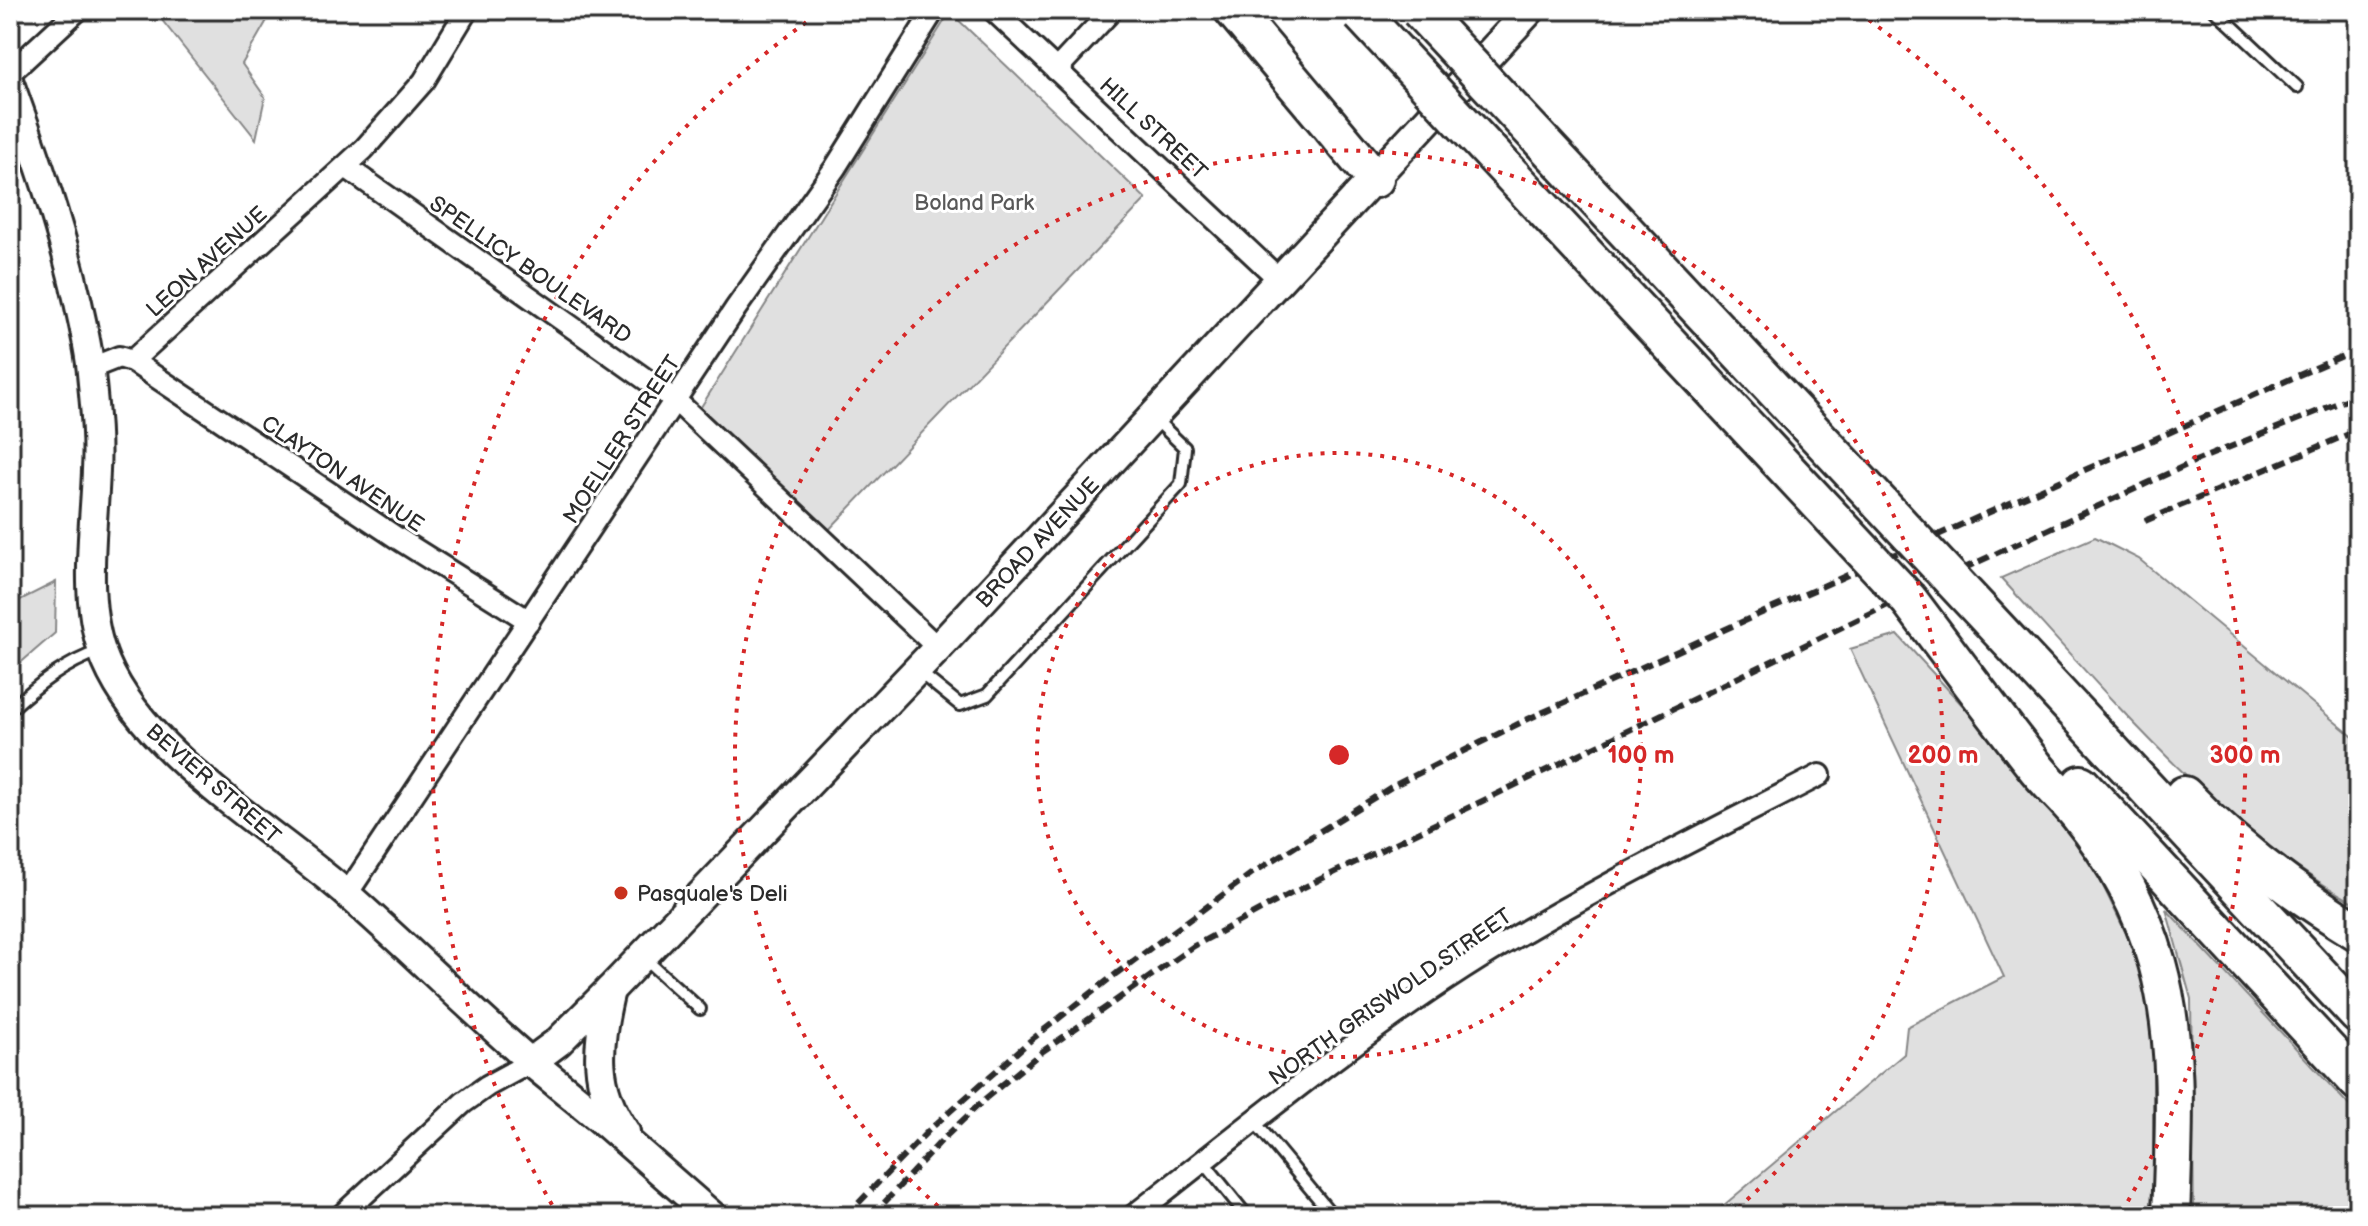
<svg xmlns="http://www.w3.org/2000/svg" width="2368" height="1226" font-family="'Balsamiq Sans',sans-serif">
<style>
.green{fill:#e0e0e0;stroke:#868686;stroke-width:2}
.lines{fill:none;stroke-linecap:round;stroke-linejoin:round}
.service-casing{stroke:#2b2b2b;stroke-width:16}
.minor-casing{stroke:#2b2b2b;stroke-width:26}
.tertiary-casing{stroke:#2b2b2b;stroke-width:32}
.secondary-casing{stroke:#2b2b2b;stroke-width:34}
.motorway-casing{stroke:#2b2b2b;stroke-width:42}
.service{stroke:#fff;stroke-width:10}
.minor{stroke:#fff;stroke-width:20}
.tertiary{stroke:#fff;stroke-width:26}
.secondary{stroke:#fff;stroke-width:28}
.motorway{stroke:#fff;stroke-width:36}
.rail{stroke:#2b2b2b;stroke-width:6;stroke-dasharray:12 6;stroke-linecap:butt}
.motorway-bridge-casing{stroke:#2b2b2b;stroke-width:42;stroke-linecap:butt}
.motorway-bridge{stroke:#fff;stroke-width:36}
.ring{fill:none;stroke:#d62828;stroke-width:4;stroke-dasharray:4 8}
.poi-dot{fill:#c8321e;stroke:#fff;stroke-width:3}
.labels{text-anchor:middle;stroke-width:6;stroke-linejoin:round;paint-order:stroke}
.street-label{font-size:22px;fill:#2b2b2b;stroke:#fff}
.park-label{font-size:22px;fill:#585858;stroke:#fff}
.poi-label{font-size:22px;fill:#2b2b2b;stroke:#fff;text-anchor:start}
.centre{fill:#d62828;stroke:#fff;stroke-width:4}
.ring-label{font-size:24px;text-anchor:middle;font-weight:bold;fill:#d62828;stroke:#fff;stroke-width:6;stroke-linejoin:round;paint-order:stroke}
</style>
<rect width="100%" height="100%" fill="#fff"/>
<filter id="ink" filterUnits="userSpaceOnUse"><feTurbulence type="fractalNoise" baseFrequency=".0125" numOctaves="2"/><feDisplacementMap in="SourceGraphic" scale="16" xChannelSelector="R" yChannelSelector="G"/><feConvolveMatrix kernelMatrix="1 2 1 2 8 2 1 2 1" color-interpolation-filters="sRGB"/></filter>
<g filter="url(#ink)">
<g class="green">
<path d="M154,10H273L242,64L265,97L256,139Z"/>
<path d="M950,12L1146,199L822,537L694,418Z"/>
<path d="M2095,537L2139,559L2358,741V905C2216,827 2109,696 2001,578Z"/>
<path d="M56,582L55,633L10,672V605Z"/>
<path d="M1898,635L2075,828L2153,989V1187L2150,1216H1711L1904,1054L1907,1027L2004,977L1850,649Z"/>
<path d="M2166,909L2358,1115V1213L2346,1216H2194L2191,999Z"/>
</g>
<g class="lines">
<g class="service-casing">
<g id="service">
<path d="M2215,10L2297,87"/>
<path d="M918,671L960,705L987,695L1181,484L1185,448L1155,419"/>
<path d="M10,710C37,685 65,663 100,651"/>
<path d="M644,958L700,1009"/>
<path d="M1254,1121L1333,1216"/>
<path d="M1203,1161L1247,1216"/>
<path d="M1151,1202L1163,1216"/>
</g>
</g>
<g class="minor-casing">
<g id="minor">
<path d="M993,10L1281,281"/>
<path d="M1056,70L1112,10"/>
<path d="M10,73L78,10"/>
<path d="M346,167L675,400L938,648"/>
<path d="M132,361L364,149L424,81L467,10"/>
<path d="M91,368L119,357L132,361L397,538L529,621"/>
<path d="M347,894L736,308L835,168L934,10"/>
<path d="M341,1216L463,1103L487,1086L531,1062"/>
<path d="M1133,1216C1241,1132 1348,1043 1463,969C1578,896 1700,837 1820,775"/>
</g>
</g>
<g class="tertiary-casing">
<path id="tertiary" d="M10,83C36,155 61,227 78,302C83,326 89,349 91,373C94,405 98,438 96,470C94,532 81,602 106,662C146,756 272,828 348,895C410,949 468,1008 531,1062"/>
</g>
<g class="secondary-casing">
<g id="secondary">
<path d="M610,990C597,1044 592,1085 625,1132"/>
<path d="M712,1216L608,1125L531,1062L558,1042L610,990L938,648L1530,10"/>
</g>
</g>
<g class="motorway-casing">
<g id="motorway">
<path d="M1233,10L1375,179"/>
<path d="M1909,600C1951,656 1993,713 2037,769C2050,785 2065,798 2078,814C2113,857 2142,909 2157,963C2180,1045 2174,1132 2171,1216"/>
<path d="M2110,749L2358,1015"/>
<path d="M2081,784L2358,1082"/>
<path d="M2184,795C2235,848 2295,894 2358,932"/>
</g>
</g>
<use href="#service" class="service"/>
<use href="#minor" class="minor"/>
<use href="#tertiary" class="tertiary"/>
<use href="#secondary" class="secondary"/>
<use href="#motorway" class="motorway"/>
<g class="rail">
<path d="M2145,521L2358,430"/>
<path d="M846,1216L929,1130L1031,1040L1117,973L1251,874L1393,786L1526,720L1728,628L2358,349"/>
<path d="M872,1216L943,1139L986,1098L1043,1051L1194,946L1292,893L1954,573L2193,462L2358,395"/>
</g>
<g class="motorway-bridge-casing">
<g id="motorway-bridge">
<path d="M1419,10L2110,749"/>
<path d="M1361,14L1909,600"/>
</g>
</g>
<use href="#motorway-bridge" class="motorway-bridge"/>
</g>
</g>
<g class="ring">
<circle cx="1339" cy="755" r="302"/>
<path d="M947 1214A604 604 0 1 1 1731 1214"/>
<path d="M558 1215A906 906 0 0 1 819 13M1859 13A906 906 0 0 1 2120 1215"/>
</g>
<circle class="poi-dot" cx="621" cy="893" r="8"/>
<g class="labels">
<g class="street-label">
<text transform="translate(1154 128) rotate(43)" y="8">HILL STREET</text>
<text transform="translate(206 261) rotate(-42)" y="8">LEON AVENUE</text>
<text transform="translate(531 269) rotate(35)" y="8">SPELLICY BOULEVARD</text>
<text transform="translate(621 439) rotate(-57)" y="8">MOELLER STREET</text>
<text transform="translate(343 473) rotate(34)" y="8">CLAYTON AVENUE</text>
<text transform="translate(1037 542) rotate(-47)" y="8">BROAD AVENUE</text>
<text transform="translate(214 783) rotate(41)" y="8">BEVIER STREET</text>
<text transform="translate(1390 996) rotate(-35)" y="8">NORTH GRISWOLD STREET</text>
</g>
<g class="park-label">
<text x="974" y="210">Boland Park</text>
</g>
<g class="poi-label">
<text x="637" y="901">Pasquale's Deli</text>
</g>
</g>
<circle cx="1339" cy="755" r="12" class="centre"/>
<g class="ring-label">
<text x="1641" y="763">100 m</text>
<text x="1943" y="763">200 m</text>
<text x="2245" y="763">300 m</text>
</g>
<rect width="2368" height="1226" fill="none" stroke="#fff" stroke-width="40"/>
<rect x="20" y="20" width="2328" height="1186" fill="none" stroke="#2b2b2b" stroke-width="3" filter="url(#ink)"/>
</svg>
